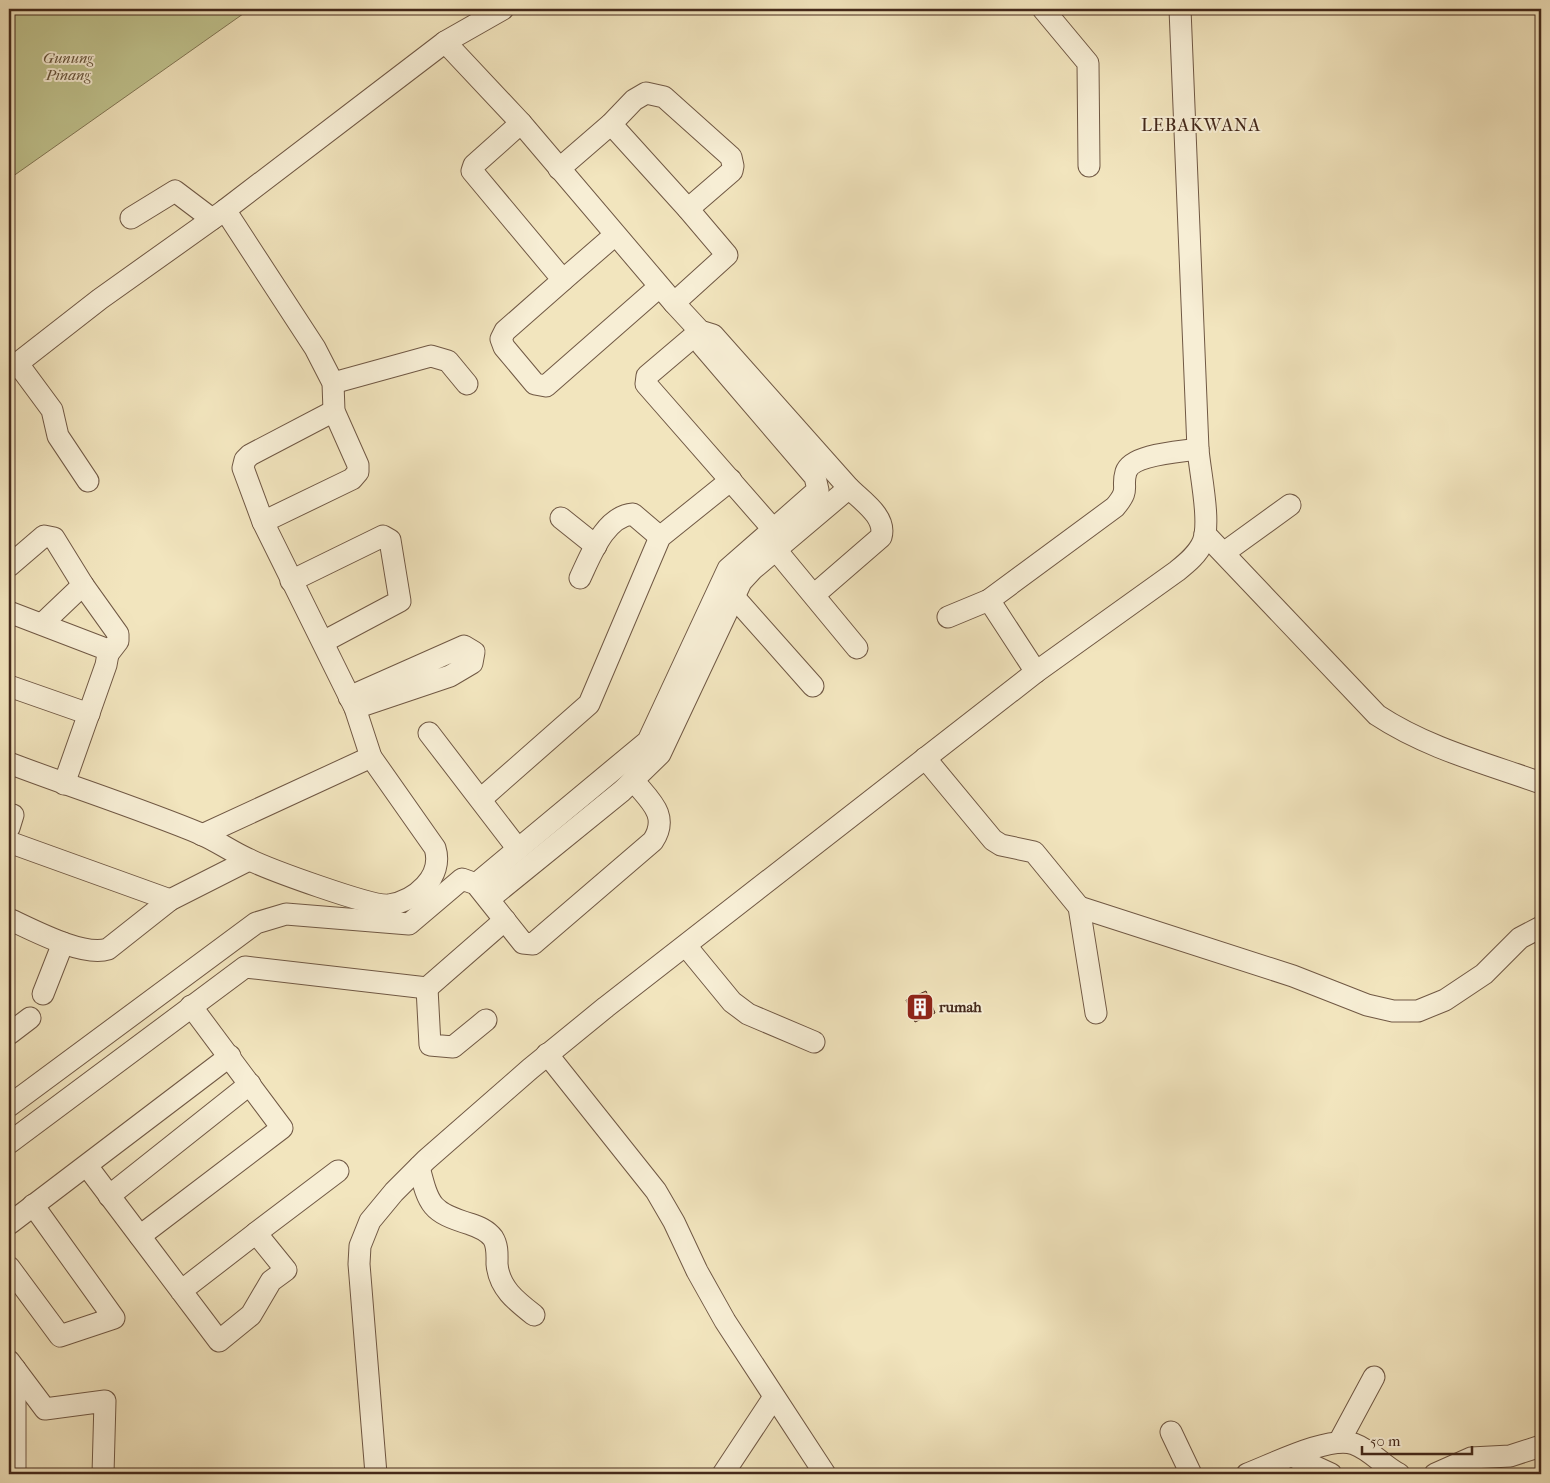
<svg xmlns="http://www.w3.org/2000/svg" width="1550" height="1483" font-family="'IM FELL French Canon',serif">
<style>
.green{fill:#c0c38e;stroke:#827654}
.building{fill:#e5a686;stroke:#44291b}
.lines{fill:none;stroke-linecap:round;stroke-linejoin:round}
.minor-casing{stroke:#705844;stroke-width:23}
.minor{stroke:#f7eed5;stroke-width:21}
.labels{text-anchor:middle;stroke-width:4;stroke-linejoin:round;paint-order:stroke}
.park-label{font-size:15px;font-style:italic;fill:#635038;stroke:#f7eed5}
.poi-label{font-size:15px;font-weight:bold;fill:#44291b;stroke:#f7eed5;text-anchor:start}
.quarter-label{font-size:18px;letter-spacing:1px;fill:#44291b;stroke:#f7eed5}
</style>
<rect width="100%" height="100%" fill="#f2e5be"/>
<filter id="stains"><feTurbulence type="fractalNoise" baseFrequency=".004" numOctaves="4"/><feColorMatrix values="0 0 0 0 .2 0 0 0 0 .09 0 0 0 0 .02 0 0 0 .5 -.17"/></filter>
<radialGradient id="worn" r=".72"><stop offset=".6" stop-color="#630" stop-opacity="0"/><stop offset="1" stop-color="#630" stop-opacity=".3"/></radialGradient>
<path class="green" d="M9,9H250L9,179Z"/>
<path class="building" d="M926,991L935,1013L915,1022L906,1000Z"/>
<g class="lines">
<g class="minor-casing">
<g id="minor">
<path d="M1043,9L1088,63L1089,166"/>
<path d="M445,42L521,123L674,303L700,331L713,335L849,488L753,569L741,582L660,754L622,791L489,899"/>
<path d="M521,123L474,165L472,171L563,280L505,331L501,339L504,347L535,384L546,386L659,287"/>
<path d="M611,124L688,209"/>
<path d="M559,169L611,124L634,100L646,93L664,97L731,157L733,166L732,171L688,209L727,255L674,303"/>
<path d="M225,210L315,348L333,383L334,411L358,465V472L352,479L263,522"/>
<path d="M131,218L175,191L212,219"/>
<path d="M563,280L615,235"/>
<path d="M700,331L647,376L646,384L773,529"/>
<path d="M18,364L52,410L58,436L88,481"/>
<path d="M9,370L100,299L225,210L445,42L503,9"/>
<path d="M333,383L431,356L448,361L467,384"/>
<path d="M561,518L596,546"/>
<path d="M1205,534L1377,715C1427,748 1485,763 1541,783"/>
<path d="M776,550L857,648"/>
<path d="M1225,552L1290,505"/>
<path d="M9,566L44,536L54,538L83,585L118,634V641L108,654"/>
<path d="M580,578C591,555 605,516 633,514L660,537"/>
<path d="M291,581L383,536L390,540L400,601L323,642"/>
<path d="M814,595L881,537C887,517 862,501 849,488"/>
<path d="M734,597L813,686"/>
<path d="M989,600L1036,672"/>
<path d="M9,612L103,648L108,654L106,665L64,784"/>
<path d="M948,617L989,600L1115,507C1131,488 1121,489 1126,472C1132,454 1181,452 1198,449"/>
<path d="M42,624L83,585"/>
<path d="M9,686L89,714"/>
<path d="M349,697L464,646L474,652L472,663L450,676L355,708"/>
<path d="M429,733L518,849"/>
<path d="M925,758L993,840L1001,845L1034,852L1079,907L1096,1013"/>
<path d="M9,763C72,787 138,808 201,834C217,841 232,852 248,859C268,869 371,907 389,905C415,901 444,877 435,848L371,757L355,708L263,522L243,468L245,460L250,455L334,411"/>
<path d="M481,799L589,704L660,537L731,480"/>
<path d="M9,828L13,815"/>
<path d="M202,835L371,757"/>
<path d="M9,842L170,900"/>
<path d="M476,884L648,741L728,569L818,490L815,477L702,345L700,331"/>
<path d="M1079,907L1293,976L1367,1005L1393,1011H1418L1445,1000L1484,974L1520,938L1541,927"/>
<path d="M9,919C33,930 83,957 108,949L170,900L249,860"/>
<path d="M686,946L732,1002L748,1014L814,1042"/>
<path d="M427,988L430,1045L453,1047L486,1020"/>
<path d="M43,994L63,943"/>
<path d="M9,1034L30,1018"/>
<path d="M547,1054L656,1191L674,1222L697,1271L725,1321L825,1474"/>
<path d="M9,1106L256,923L286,914L409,924L462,879L476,884L523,943L533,944L653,841C670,815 649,800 633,780"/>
<path d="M9,1143L245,967L427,988L505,920"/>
<path d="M87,1166C131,1224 175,1283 219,1341L251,1315L271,1281L286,1270L256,1233L181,1291"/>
<path d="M419,1167C429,1206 431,1212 470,1224C479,1227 487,1230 493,1238C498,1246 497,1255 497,1264C499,1288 516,1301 534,1315"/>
<path d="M109,1196L250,1084"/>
<path d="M9,1224L230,1056"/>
<path d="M256,1233L338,1171"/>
<path d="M140,1236L282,1128L191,1006"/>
<path d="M9,1267L60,1336L114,1318L33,1205"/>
<path d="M9,1361L45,1409L105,1401L103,1474"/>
<path d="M11,1369H15V1474"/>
<path d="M1171,1432L1191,1474"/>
<path d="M1339,1442L1374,1377"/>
<path d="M1292,1456L1331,1474"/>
<path d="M376,1474L359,1264L360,1246L370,1221L394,1192L426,1160L530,1069L606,1007L1036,672L1177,571C1187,563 1198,554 1203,542C1211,522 1200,473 1198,449L1180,9"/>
<path d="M723,1474L774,1397"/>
<path d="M1247,1474C1271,1465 1330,1435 1354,1444C1371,1450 1383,1466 1399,1474"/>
<path d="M1435,1474L1471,1458L1510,1456L1541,1446"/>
</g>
</g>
<use href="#minor" class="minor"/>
</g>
<defs>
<g id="building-square" transform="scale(1.4375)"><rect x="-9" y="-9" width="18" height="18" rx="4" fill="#8f2418" stroke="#f7eed5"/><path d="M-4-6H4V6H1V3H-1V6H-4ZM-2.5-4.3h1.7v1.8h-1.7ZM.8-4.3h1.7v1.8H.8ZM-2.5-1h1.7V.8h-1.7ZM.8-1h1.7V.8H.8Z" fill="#fff"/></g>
</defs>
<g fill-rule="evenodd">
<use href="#building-square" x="920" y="1007"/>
</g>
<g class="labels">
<g class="park-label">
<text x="68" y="63">Gunung<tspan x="68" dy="17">Pinang</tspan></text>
</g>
<g class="poi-label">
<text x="939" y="1012">rumah</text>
</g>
<g class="quarter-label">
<text x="1201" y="131">LEBAKWANA</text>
</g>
</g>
<rect width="1550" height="1483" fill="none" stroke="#f2e5be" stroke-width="30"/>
<rect x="10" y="10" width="1530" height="1463" fill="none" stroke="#44291b" stroke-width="2.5"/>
<rect x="15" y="15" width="1520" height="1453" fill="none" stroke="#44291b"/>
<path d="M1362 1446v8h110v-8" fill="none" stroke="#44291b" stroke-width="2.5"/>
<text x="1370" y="1446" font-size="15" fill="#44291b" stroke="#f7eed5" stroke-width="4" paint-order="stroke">50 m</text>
<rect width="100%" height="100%" filter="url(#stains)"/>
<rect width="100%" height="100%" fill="url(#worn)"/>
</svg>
